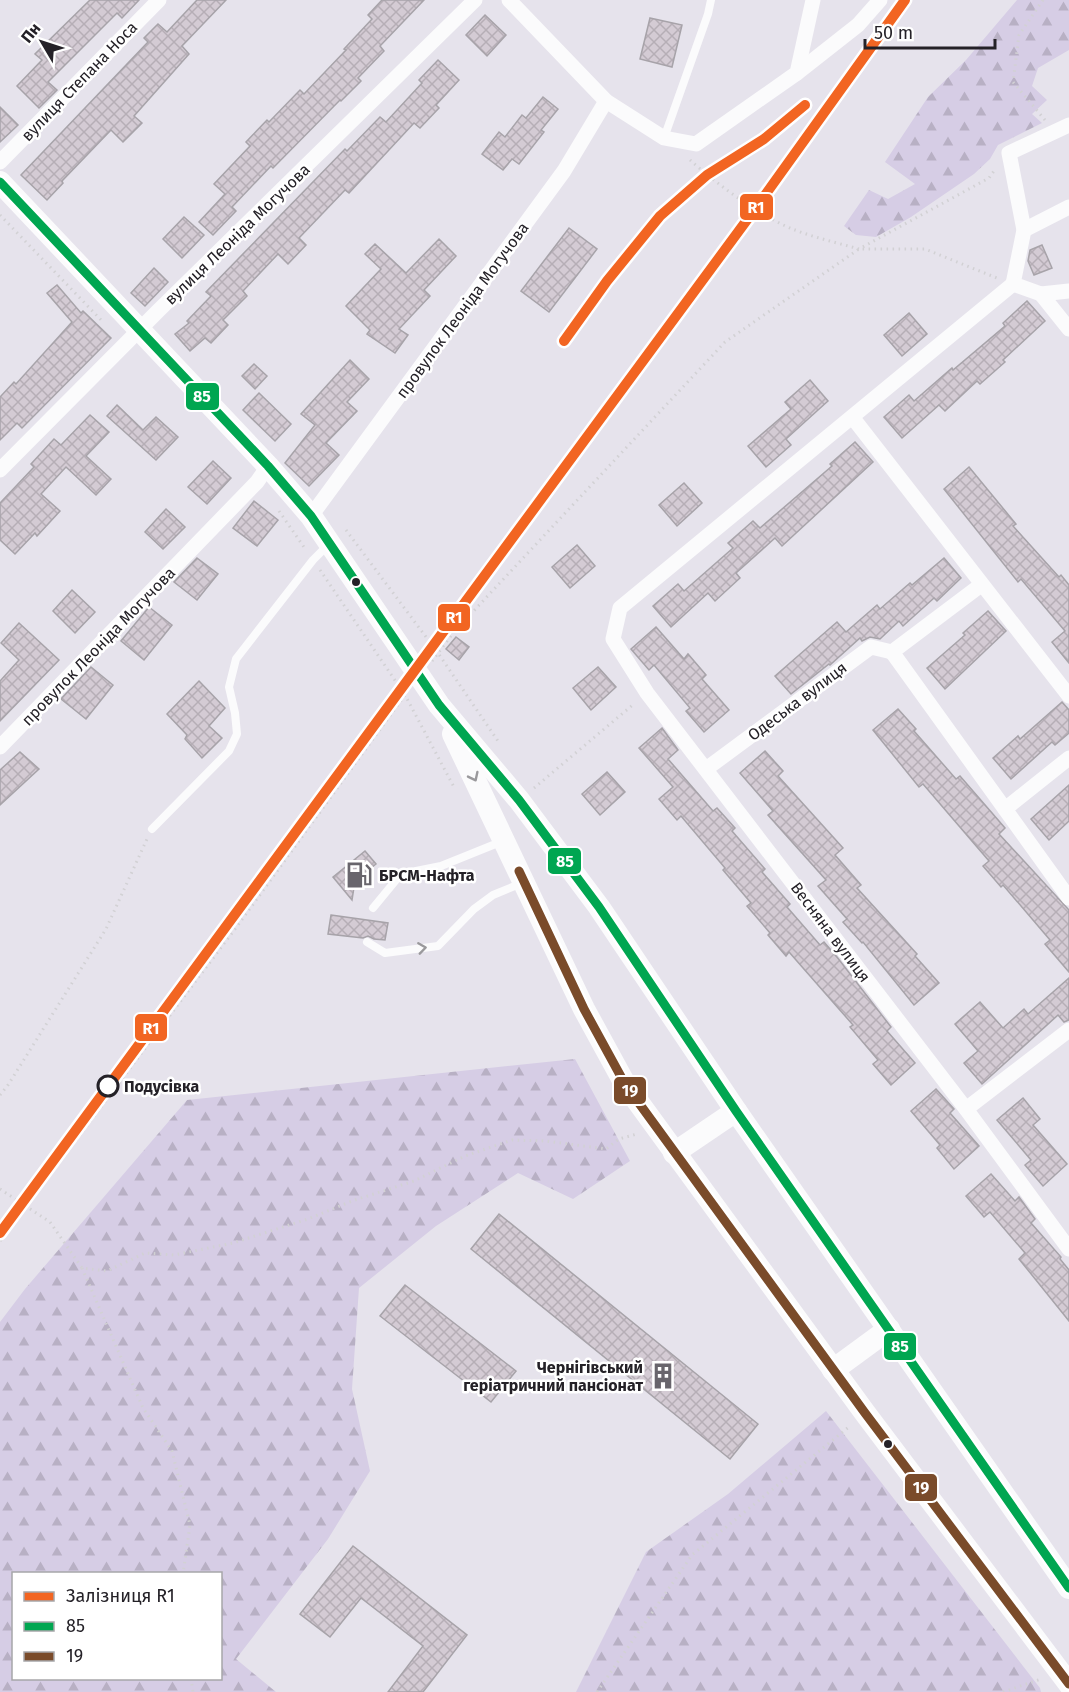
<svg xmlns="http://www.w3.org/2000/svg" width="1069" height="1692" font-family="'Fira Sans',sans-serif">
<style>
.forest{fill:url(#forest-firs);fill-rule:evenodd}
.building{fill:url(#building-cross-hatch);stroke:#a7a3a9;stroke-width:1.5}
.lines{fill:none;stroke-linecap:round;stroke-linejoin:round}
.path{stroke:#d2d1d4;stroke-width:3;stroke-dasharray:1.5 4.5;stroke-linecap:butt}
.service{stroke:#fbfbfc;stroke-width:8}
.minor{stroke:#fbfbfc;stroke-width:15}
.secondary{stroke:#fbfbfc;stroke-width:22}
.bus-1-casing{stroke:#fff;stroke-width:14}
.bus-2-casing{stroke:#fff;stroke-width:14}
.bus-1{stroke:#00a651;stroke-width:9}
.bus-2{stroke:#7a4b2a;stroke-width:9}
.rail-1-casing{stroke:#fff;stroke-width:15}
.rail-1{stroke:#f26522;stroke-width:10}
.oneway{stroke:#9a999c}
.bus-dot{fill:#242127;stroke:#fff;stroke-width:2}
.stop-dot{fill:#fff;stroke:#242127;stroke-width:3}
.labels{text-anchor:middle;stroke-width:5;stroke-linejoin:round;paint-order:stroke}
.street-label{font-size:16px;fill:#242127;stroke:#fff}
.poi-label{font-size:16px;font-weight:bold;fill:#242127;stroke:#fff;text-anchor:start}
.stop-label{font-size:16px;font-weight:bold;fill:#242127;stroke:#fff;text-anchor:start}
.line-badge{stroke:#fff;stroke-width:2}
.badge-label{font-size:16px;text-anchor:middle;font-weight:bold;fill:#fff}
</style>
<defs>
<pattern id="forest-firs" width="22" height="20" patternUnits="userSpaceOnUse" patternTransform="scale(1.5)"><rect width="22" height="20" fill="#d6cde5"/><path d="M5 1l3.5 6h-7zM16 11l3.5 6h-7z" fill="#b8b0c4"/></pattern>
<pattern id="building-cross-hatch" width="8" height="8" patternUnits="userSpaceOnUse" patternTransform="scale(1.5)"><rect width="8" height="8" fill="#d4cbd4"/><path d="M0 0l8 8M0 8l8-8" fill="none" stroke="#b6aeb6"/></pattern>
</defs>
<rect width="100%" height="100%" fill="#e6e3ec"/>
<g class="forest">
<path d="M1017,0H1069V50L1038,68L1032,86L1047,100L1032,114L1042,123L998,145L990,159L974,174L911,217L876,237L856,235L844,226L869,190L888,199L915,184L885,162L928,97L966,60Z"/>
<path d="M575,1059L630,1161L573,1199L518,1173L436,1226L359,1288L352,1389L370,1471L328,1539L236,1659L276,1692H0V1322L25,1289L187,1100ZM14,1574H220V1678H14Z"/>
<path d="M826,1411L1040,1688L1041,1692H576L646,1552L728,1494Z"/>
</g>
<g class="building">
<path d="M90,0H139L122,18L117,13L48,82L57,90L39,108L17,86L42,60L35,54Z"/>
<path d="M197,0H226L182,46L189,54L134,116L142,123L123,142L111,130L62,181L63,183L47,200L21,175L148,42L144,38L158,24L167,32Z"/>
<path d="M382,0H424L380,46L384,51L358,78L361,81L341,101L340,100L273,168L271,166L232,207L236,211L213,235L199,222L225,194L214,184L250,146L246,142L267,120L269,122L300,90L304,94L346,50L344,49L372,19L368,15Z"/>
<path d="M485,15L506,35L487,56L466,35Z"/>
<path d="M650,18L682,25L672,67L640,59Z"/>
<path d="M438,60L459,80L436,105L439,108L420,128L414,123L349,193L345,190L299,238L306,245L288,264L278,254L243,291L247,296L223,320L228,325L211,343L205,338L190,351L175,334L189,323L187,321L211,296L206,292L345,149L347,151L380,117L386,122L422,83L419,80Z"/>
<path d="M543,97L558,109L541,130L544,132L519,164L512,159L503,170L482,154L499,132L505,137L522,115L526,118Z"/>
<path d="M0,107L18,125L0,142Z"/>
<path d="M184,217L204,235L182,258L163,239Z"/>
<path d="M569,228L597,249L549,312L521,291Z"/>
<path d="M439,239L456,256L424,290L430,296L399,329L408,335L395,353L367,334L370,330L346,306L381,269L365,254L375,244L406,273Z"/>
<path d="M1042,245L1052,268L1034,275L1028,261L1030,250Z"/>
<path d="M154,268L168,282L145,306L131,293Z"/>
<path d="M57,285L81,313L83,311L111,338L22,428L17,423L0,440V397L14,382L16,384L72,322L47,293Z"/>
<path d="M1027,301L1045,321L1003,360L1005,362L980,384L977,381L945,411L939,405L902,438L884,417L909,395L914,401L952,368L953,370L1005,326L1003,323Z"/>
<path d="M909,313L927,334L902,356L884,335Z"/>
<path d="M350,360L369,379L347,402L357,411L326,443L339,455L309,486L285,463L315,425L301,414Z"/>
<path d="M254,364L267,376L255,389L242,376Z"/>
<path d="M810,380L828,401L786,439L791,445L766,467L748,446L791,409L785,402Z"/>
<path d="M259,393L291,424L275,441L243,410Z"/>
<path d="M117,405L143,430L156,417L178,437L156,460L107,416Z"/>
<path d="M90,415L109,432L86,456L111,479L96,495L66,467L41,494L60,511L37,536L35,533L15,554L0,540V503L34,467L31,464L54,439L61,445Z"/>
<path d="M855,442L873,462L782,546L775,538L736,573L740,578L715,601L708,593L671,627L653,606L678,584L684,591L733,548L728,543L753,521L760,528L832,466L830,464Z"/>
<path d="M213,461L231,478L207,504L188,487Z"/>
<path d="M969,467L1016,524L1013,526L1059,577L1061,575L1069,585V663L1052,642L1065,631L1021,579L1018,582L944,489Z"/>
<path d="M684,483L702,503L677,526L659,505Z"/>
<path d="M254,501L278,520L257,546L233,528Z"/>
<path d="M166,509L185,527L163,549L145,532Z"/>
<path d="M577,545L595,566L570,588L552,567Z"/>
<path d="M197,558L218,574L197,600L174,582Z"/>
<path d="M944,558L961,578L937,601L934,598L903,626L899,621L880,639L870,637L862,641L860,638L830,665L829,664L791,694L775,676L837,622L846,632L877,605L880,609L910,583L912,585Z"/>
<path d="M72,590L95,612L75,633L53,611Z"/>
<path d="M149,607L172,625L144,660L121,641Z"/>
<path d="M988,611L1006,631L945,689L927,668L965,635L963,633Z"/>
<path d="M19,623L59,660L0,721V681L19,660L1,643Z"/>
<path d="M656,627L684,659L688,654L706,675L702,679L729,710L704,732L686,711L690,708L654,665L649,670L631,649Z"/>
<path d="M456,637L469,647L459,660L446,649Z"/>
<path d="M91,667L113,685L86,719L61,699Z"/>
<path d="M598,667L616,687L591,710L573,688Z"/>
<path d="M199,681L225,708L209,726L222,738L202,758L185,739L187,735L167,714Z"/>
<path d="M1062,702L1069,710V733L1055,745L1052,742L1011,779L993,758L1018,736L1020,739Z"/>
<path d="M898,709L916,729L914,731L956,779L960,776L1005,828L999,834L1069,910V972L1045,944L1050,940L1003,885L1001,887L983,866L989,861L923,784L919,787L873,730Z"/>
<path d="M662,728L678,750L668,759L713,811L717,808L735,828L732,831L765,869L762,872L790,904L787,907L820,945L824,942L837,957L891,1027L887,1031L915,1063L891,1085L873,1064L878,1060L850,1027L853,1025L789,952L786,956L768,935L770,933L747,906L751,903L723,870L725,868L681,816L677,820L659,799L673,787L639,748Z"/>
<path d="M765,751L783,771L778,776L843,848L835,855L861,885L857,888L917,954L915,956L939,983L914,1005L863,942L862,943L843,922L847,919L818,886L826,880L768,815L773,811L740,773Z"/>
<path d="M20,752L39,769L0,805V770Z"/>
<path d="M607,772L625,792L600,815L582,794Z"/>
<path d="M1069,785V821L1049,840L1031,819Z"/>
<path d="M365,851L376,864L355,881L352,900L333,877Z"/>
<path d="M331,915L388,923L385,940L374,939L368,936L363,938L328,934Z"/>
<path d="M1069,978V1020L1064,1022L1058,1015L982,1084L964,1063L978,1051L955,1024L980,1002L1003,1028L1024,1009L1028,1014Z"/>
<path d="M936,1089L954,1109L950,1113L979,1146L954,1169L937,1148L940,1145L911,1111Z"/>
<path d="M1023,1098L1040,1119L1033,1125L1067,1164L1043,1186L1025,1165L1031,1160L997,1120Z"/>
<path d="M991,1174L1015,1201L1019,1197L1035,1219L1031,1223L1061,1257L1060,1259L1069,1270V1321L1019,1259L1025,1253L990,1212L984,1217L966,1196Z"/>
<path d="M499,1214L758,1424L730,1459L471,1249Z"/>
<path d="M405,1285L516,1371L491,1402L380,1316Z"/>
<path d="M353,1546L467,1635L423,1692H388L423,1646L361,1598L330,1637L300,1614Z"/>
</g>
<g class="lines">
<g class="path">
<path d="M1043,0L1019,35L1013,82L1045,120"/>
<path d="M690,160C718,185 761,217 795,230C816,238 838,243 859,249L989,178L996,168"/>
<path d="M0,215L103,322"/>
<path d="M279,511L306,550"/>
<path d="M346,530L438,653L500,744"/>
<path d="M320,570L405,695L455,789"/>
<path d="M432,661L454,632L725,342L859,249H925L997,278"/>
<path d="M534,788L635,703"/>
<path d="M0,1095L8,1085L106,929L147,839"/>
<path d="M0,1189L50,1222L82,1268L107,1271L145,1253L174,1255L233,1243L308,1219L352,1201L414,1181L465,1156L512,1140L546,1141L606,1149L619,1139L637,1134"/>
<path d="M0,1241L238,925L405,695"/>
<path d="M82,1268L143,1408L172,1451L190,1525L183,1574"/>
<path d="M191,1678L193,1692"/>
<path d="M597,1692L692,1555L850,1426"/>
<path d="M1003,1692L1041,1679"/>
</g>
<g class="service">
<path d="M664,138L708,14L711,0"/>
<path d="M152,829L229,751L237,734L235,713L229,687L236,659L313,560L328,545"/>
<path d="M373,908L401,874L441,866L503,841"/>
<path d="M367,942L385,953L438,946L474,909L493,895L522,883"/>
</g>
<g class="minor">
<path d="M509,0L606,101L664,138L696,144L797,73L813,0"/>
<path d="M797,73L858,25L880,0"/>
<path d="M1069,125L1009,153L1024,230L1013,284L1041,294L1069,291"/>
<path d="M0,162L159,0"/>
<path d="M1024,230L1069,207"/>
<path d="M1013,284L620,608L613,639L647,693L966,1109L1069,1249"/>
<path d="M1041,294L1069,329"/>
<path d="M853,418L1069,696"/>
<path d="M0,470L158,311L475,0"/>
<path d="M311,516L564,171L606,101"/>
<path d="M981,585L892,652L1069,898"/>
<path d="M0,747L257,482L268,466"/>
<path d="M706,769L871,647L892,652"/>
<path d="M1005,809L1069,758"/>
<path d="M966,1109L1069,1030"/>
</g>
<g class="secondary">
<path d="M0,182L268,466L311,516L439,705L519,800L599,907L736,1111L1069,1588"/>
<path d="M453,734L584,1009L625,1084L865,1413L1069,1684"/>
<path d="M674,1153L736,1111"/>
<path d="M833,1370L889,1329"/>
</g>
<g class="bus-1-casing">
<path id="bus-1" d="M0,182L268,466L311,516L439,705L519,800L599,907L736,1111L1069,1588"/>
</g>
<g class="bus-2-casing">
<path id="bus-2" d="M519,871L584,1009L625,1084L865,1413L1069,1684"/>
</g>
<use href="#bus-1" class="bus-1"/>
<use href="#bus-2" class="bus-2"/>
<g class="rail-1-casing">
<g id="rail-1">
<path d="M564,341L607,281L660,216L707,175L764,139L805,105"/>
<path d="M0,1233L755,209L905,0"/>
</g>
</g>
<use href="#rail-1" class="rail-1"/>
</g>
<defs><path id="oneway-chevron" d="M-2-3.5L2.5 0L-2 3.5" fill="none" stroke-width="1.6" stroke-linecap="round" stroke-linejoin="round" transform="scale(1.5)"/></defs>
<g class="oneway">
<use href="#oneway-chevron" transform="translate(474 777) rotate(64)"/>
<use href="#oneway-chevron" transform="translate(422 948) rotate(-8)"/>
</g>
<defs>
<g id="fuel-bare" transform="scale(2.07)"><path d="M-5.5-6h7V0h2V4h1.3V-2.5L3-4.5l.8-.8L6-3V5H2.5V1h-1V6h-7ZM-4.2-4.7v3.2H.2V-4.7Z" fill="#68656c" stroke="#fff" stroke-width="2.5" paint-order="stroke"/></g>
<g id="building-bare" transform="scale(2.07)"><path d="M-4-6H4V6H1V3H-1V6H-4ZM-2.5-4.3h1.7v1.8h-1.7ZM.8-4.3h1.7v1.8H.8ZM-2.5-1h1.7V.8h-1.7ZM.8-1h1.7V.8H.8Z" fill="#68656c" stroke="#fff" stroke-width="2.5" paint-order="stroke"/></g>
</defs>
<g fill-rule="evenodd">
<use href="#fuel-bare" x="359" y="875"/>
<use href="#building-bare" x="663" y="1376"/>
</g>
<g class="bus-dot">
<circle cx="356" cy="582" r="5"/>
<circle cx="888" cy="1444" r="5"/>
</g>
<circle class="stop-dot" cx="108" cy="1086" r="10"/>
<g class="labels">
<g class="street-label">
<text transform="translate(79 81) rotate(-46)" y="6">вулиця Степана Носа</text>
<text transform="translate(237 234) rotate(-44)" y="6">вулиця Леоніда Могучова</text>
<text transform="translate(462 310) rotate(-54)" y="6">провулок Леоніда Могучова</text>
<text transform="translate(98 646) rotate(-46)" y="6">провулок Леоніда Могучова</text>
<text transform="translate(797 701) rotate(-37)" y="6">Одеська вулиця</text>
<text transform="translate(831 932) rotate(53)" y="6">Весняна вулиця</text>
</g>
<g class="poi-label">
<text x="379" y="881">БРСМ-Нафта</text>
<text x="643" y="1373" text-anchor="end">Чернігівський<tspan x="643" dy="18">геріатричний пансіонат</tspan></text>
</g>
<g class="stop-label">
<text x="124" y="1092">Подусівка</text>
</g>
</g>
<g class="line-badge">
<rect x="739" y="193" width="35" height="28" rx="6" fill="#f26522"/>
<rect x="185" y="382" width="35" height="29" rx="6" fill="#00a651"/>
<rect x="437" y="603" width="34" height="29" rx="6" fill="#f26522"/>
<rect x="547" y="847" width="35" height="28" rx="6" fill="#00a651"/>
<rect x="134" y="1013" width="34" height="29" rx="6" fill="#f26522"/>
<rect x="613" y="1076" width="34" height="29" rx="6" fill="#7a4b2a"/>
<rect x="883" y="1332" width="34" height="29" rx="6" fill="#00a651"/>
<rect x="904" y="1473" width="34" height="29" rx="6" fill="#7a4b2a"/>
</g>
<g class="badge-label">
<text x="756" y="213">R1</text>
<text x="202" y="402">85</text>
<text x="454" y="623">R1</text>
<text x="565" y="867">85</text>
<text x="151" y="1034">R1</text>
<text x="630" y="1096">19</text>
<text x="900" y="1352">85</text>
<text x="921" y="1493">19</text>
</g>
<rect x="12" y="1572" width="210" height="108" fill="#ffffff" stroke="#a7a6a9" stroke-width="1.5"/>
<rect x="24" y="1592" width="30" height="9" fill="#f26522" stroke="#a7a6a9" stroke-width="1.5"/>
<text x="66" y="1602" font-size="18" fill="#242127">Залізниця R1</text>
<rect x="24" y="1622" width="30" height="9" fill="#00a651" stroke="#a7a6a9" stroke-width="1.5"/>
<text x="66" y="1632" font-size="18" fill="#242127">85</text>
<rect x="24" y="1652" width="30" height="9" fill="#7a4b2a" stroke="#a7a6a9" stroke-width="1.5"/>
<text x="66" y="1662" font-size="18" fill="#242127">19</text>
<g transform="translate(42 42) rotate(309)" stroke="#ffffff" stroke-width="4.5" paint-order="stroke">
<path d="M0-4.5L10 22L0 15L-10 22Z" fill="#242127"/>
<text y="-9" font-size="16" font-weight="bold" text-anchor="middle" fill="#242127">Пн</text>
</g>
<path d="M865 39v9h130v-9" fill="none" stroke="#242127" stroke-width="3"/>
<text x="874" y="39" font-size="18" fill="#242127" stroke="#ffffff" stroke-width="4.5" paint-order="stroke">50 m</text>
</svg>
